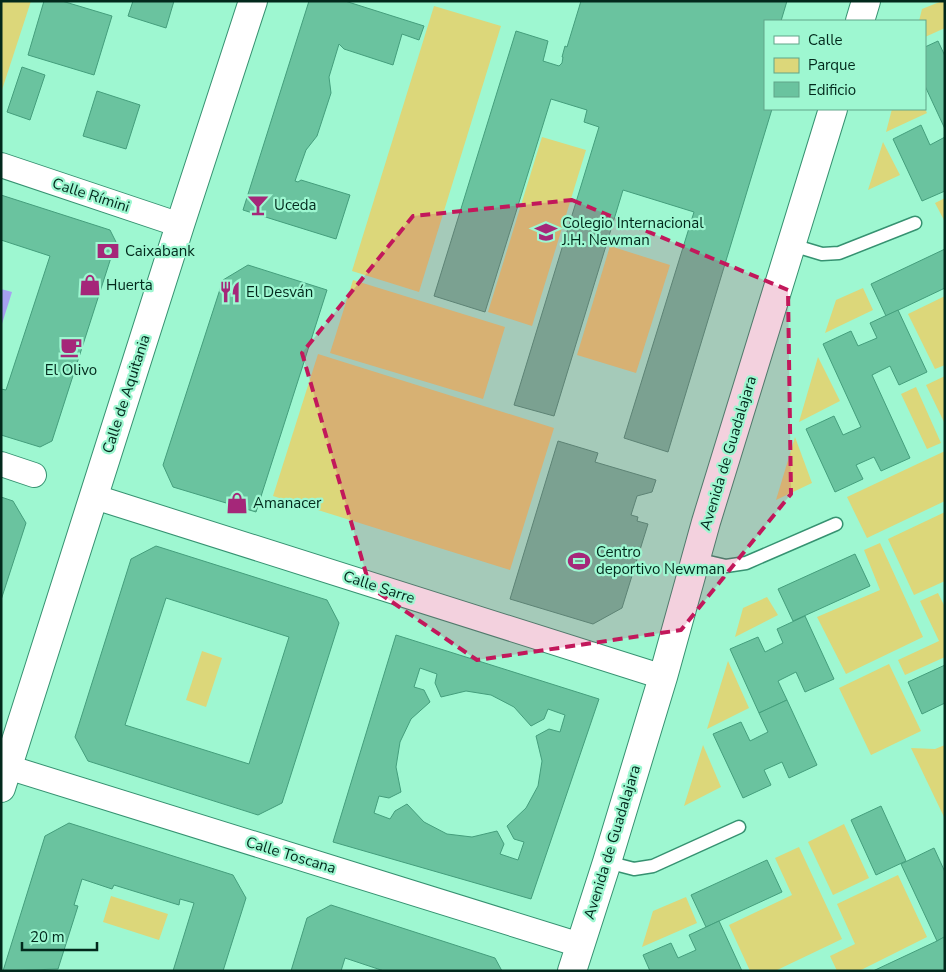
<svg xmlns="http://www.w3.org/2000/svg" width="946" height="972" font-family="'Nunito Sans',sans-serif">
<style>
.green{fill:#dcd77a}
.water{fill:#a6a1f1}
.building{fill:#6ac39f;stroke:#449e7c;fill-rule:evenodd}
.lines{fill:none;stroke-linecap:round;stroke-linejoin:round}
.lane-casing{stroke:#369271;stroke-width:15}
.street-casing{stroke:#369271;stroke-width:26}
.secondary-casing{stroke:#369271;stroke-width:30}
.lane{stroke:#fff;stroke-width:12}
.street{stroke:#fff;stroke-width:24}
.secondary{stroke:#fff;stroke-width:28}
.marked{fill:#c2185b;fill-opacity:0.2;stroke:#c2185b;stroke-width:4;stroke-dasharray:10 6;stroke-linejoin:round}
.labels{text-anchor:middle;stroke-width:4.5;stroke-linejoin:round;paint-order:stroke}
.street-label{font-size:15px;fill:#02291c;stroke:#9ef7d1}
.poi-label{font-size:15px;fill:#02291c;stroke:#9ef7d1;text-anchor:start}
</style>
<rect width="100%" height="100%" fill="#9ef7d1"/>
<g class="green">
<path d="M1,1H31L1,93Z"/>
<path d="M942,1H945V28L925,37V21H919L922,9Z"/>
<path d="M434,6L501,26L419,292L352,271Z"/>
<path d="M892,109H925L927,113L886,132Z"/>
<path d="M542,137L586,150L532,326L488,312Z"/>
<path d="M883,142L900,175L868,190Z"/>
<path d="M945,198V222L935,203Z"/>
<path d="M610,246L670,265L636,373L577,355Z"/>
<path d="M353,280L505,327L483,399L330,353Z"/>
<path d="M863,288L873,310L825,333L836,300Z"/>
<path d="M945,296V365L935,369L908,314Z"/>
<path d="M318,354L554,428L510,570L273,496Z"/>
<path d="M818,357L840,401L799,422Z"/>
<path d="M945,376V424L926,385Z"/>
<path d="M916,387L941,443L927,449L901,394Z"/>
<path d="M795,437L812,483L776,500Z"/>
<path d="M945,451V501L867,538L847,497Z"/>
<path d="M945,512V581L914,595L888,539Z"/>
<path d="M880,543L923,637L846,674L817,617L880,590L864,550Z"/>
<path d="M938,593L945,607V657L905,675L898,660L939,641L920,601Z"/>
<path d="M767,597L778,615L735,637L743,608Z"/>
<path d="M202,651L222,658L206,707L186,700Z"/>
<path d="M728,661L749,708L707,729Z"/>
<path d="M889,664L921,731L871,755L839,688Z"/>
<path d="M703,745L721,787L684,806Z"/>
<path d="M945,745V819L911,748L935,749Z"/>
<path d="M844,824L869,878L833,895L808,842Z"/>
<path d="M799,847L842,939L775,971H750L729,925L792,895L775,858Z"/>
<path d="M898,875L927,937L859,971H837L830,956L855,944L837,904Z"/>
<path d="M111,896L168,914L159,940L103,922Z"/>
<path d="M686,897L697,923L642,947L653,911Z"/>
</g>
<path class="water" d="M1,289L12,292L1,327Z"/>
<g class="building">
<path d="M44,1H62L112,16L94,75L28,55Z"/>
<path d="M133,1H174L166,28L128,16Z"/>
<path d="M309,1H345L424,26L419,40L402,34L393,65L344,49L339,44L329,77L331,93L317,136L306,150L295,181L298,182L301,180L350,195L336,239L243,210Z"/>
<path d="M581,1H787L781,21H765V109H772L668,452L624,438L694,212L623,190L554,416L514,405L599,127L584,122L587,110L551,99L485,312L434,296L516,31L548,41L543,61L559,66L562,63L563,57H562L565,46L567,47Z"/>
<path d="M938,41L945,56V129L925,86V47Z"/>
<path d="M22,67L45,75L30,120L7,112Z"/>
<path d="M97,91L140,105L126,149L83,136Z"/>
<path d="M921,125L930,145L945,137V191L922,201L893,139Z"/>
<path d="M1,195L110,230L116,242L52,441L40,447L1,435V389L6,390L50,256L1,240Z"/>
<path d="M945,249V288L886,316L871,284Z"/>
<path d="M248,265L327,290L256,512L173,487L163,465L223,280Z"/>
<path d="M898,310L927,372L899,385L890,366L872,375L910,458L881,471L874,457L856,465L863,479L835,492L806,429L834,416L843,435L861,427L823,344L851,331L858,346L877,338L870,323Z"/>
<path d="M558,441L598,453L595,462L656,480L652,492L637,496L631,515L638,517L637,521L648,524L622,608L593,624L510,599Z"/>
<path d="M1,497L13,501L26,523L1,600Z"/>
<path d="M156,546L327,600L339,623L282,803L258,815L88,761L75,737L131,559ZM166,598L289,637L249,764L125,725Z"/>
<path d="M855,554L870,586L793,621L778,589Z"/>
<path d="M805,616L834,679L805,692L796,672L778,681L787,700L759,713L730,649L758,637L765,652L783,643L777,629Z"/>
<path d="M396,635L599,699L531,899L333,842ZM420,668L437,674L435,683L441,697L466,691L491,695L514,707L531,726L544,719L548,709L565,715L560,732L549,729L536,736L542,761L538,786L526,808L507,826L514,839L524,842L518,860L500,854L504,844L497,831L472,837L447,834L424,822L407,804L395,811L390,819L374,813L379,796L389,798L401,792L396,767L400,742L411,719L430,702L424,690L414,687Z"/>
<path d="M945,665V703L922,714L908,682Z"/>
<path d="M787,700L817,765L789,778L782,762L764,770L771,785L743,798L713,734L741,722L750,741L768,732L759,713Z"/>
<path d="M881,806L906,861L876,875L851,820Z"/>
<path d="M69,823L233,875L246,898L223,971H173L194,903L180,899L179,905L114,885L112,889L82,879L74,905L78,906L58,969L3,971L45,836Z"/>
<path d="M934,848L945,872V937L937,941L901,864Z"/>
<path d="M767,860L782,892L706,927L691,895Z"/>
<path d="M331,905L495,958L502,971H384L345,958L341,971H291L307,918Z"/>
<path d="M719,921L742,971H650L643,955L671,943L678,958L696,950L689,935Z"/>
<path d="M944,937L945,971H873L937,941Z"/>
</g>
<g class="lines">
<g class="lane-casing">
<g id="lane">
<path d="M792,245L822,254L839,253L915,223"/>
<path d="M696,559L726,566L746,563L836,524"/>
<path d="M607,862L634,869L653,866L739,827"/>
</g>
</g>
<g class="street-casing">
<g id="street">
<path d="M1,165L180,225"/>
<path d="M1,464L34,475"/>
<path d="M95,497L663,677"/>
<path d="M1,765L580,945"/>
</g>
</g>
<g class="secondary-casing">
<g id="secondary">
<path d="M860,21L866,1"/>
<path d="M1,788L180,225L253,1"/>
<path d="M572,971L607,862L663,677L706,522L833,109"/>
</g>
</g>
<use href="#lane" class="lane"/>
<use href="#street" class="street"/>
<use href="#secondary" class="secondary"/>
</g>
<path class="marked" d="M572,200L788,290L791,494L681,630L477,660L370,587L302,353L413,216Z"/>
<defs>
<g id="bar-bare" transform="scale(1.725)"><path d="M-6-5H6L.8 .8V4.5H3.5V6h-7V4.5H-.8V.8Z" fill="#a52779" stroke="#9ef7d1" stroke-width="2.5" paint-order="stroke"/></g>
<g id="school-bare" transform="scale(1.725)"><path d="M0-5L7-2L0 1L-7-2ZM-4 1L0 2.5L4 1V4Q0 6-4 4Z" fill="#a52779" stroke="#9ef7d1" stroke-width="2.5" paint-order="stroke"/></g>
<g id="bank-bare" transform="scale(1.725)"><path d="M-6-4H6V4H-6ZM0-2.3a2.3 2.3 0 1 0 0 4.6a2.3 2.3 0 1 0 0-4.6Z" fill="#a52779" stroke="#9ef7d1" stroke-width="2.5" paint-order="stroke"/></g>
<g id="shop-bare" transform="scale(1.725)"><path d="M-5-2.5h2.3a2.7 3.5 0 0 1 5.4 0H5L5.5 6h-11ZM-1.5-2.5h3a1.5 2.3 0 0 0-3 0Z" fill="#a52779" stroke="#9ef7d1" stroke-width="2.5" paint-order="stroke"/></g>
<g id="restaurant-bare" transform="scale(1.725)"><path d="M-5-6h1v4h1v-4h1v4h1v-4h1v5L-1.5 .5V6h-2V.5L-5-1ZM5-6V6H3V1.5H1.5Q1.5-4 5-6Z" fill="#a52779" stroke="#9ef7d1" stroke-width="2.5" paint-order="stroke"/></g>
<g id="cafe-bare" transform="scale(1.725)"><path d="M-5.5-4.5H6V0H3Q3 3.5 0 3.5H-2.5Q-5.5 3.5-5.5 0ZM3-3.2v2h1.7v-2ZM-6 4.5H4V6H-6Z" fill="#a52779" stroke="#9ef7d1" stroke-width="2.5" paint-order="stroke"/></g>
<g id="stadium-bare" transform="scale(1.725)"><path d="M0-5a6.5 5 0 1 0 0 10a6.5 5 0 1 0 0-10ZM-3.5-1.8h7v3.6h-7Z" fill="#a52779" stroke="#9ef7d1" stroke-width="2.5" paint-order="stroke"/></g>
</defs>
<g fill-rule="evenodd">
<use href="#bar-bare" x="258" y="205"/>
<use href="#school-bare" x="546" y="232"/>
<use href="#bank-bare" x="108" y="251"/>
<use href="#shop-bare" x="90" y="285"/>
<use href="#restaurant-bare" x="230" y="292"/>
<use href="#cafe-bare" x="71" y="347"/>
<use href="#shop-bare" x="237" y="503"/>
<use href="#stadium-bare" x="579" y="561"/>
</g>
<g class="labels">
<g class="street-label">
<text transform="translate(91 195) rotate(18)" y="5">Calle Rímini</text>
<text transform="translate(126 394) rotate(-72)" y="5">Calle de Aquitania</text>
<text transform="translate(728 453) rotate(-73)" y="5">Avenida de Guadalajara</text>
<text transform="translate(379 587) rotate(18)" y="5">Calle Sarre</text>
<text transform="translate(612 842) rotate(-73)" y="5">Avenida de Guadalajara</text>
<text transform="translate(291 855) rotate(17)" y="5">Calle Toscana</text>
</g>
<g class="poi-label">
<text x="274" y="210">Uceda</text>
<text x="562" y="228">Colegio Internacional<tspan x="562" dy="17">J.H. Newman</tspan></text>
<text x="125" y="256">Caixabank</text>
<text x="106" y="290">Huerta</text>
<text x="246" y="297">El Desván</text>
<text x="71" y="375" text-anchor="middle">El Olivo</text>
<text x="253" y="508">Amanacer</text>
<text x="596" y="557">Centro<tspan x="596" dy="17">deportivo Newman</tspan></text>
</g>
</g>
<rect width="946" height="972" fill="none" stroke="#02291c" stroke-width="5"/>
<rect x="764" y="20" width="162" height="90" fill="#9ef7d1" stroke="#60a589"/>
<rect x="774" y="36" width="25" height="8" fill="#ffffff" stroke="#60a589"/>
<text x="808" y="45" font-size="15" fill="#02291c">Calle</text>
<rect x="774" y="58" width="25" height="15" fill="#dcd77a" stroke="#60a589"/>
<text x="808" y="70" font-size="15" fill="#02291c">Parque</text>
<rect x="774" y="82" width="25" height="15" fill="#6ac39f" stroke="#60a589"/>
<text x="808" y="95" font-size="15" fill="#02291c">Edificio</text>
<path d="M22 942v8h75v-8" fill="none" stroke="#02291c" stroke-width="2.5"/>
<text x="30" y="942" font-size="15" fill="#02291c" stroke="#9ef7d1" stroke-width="4" paint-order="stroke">20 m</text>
</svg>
